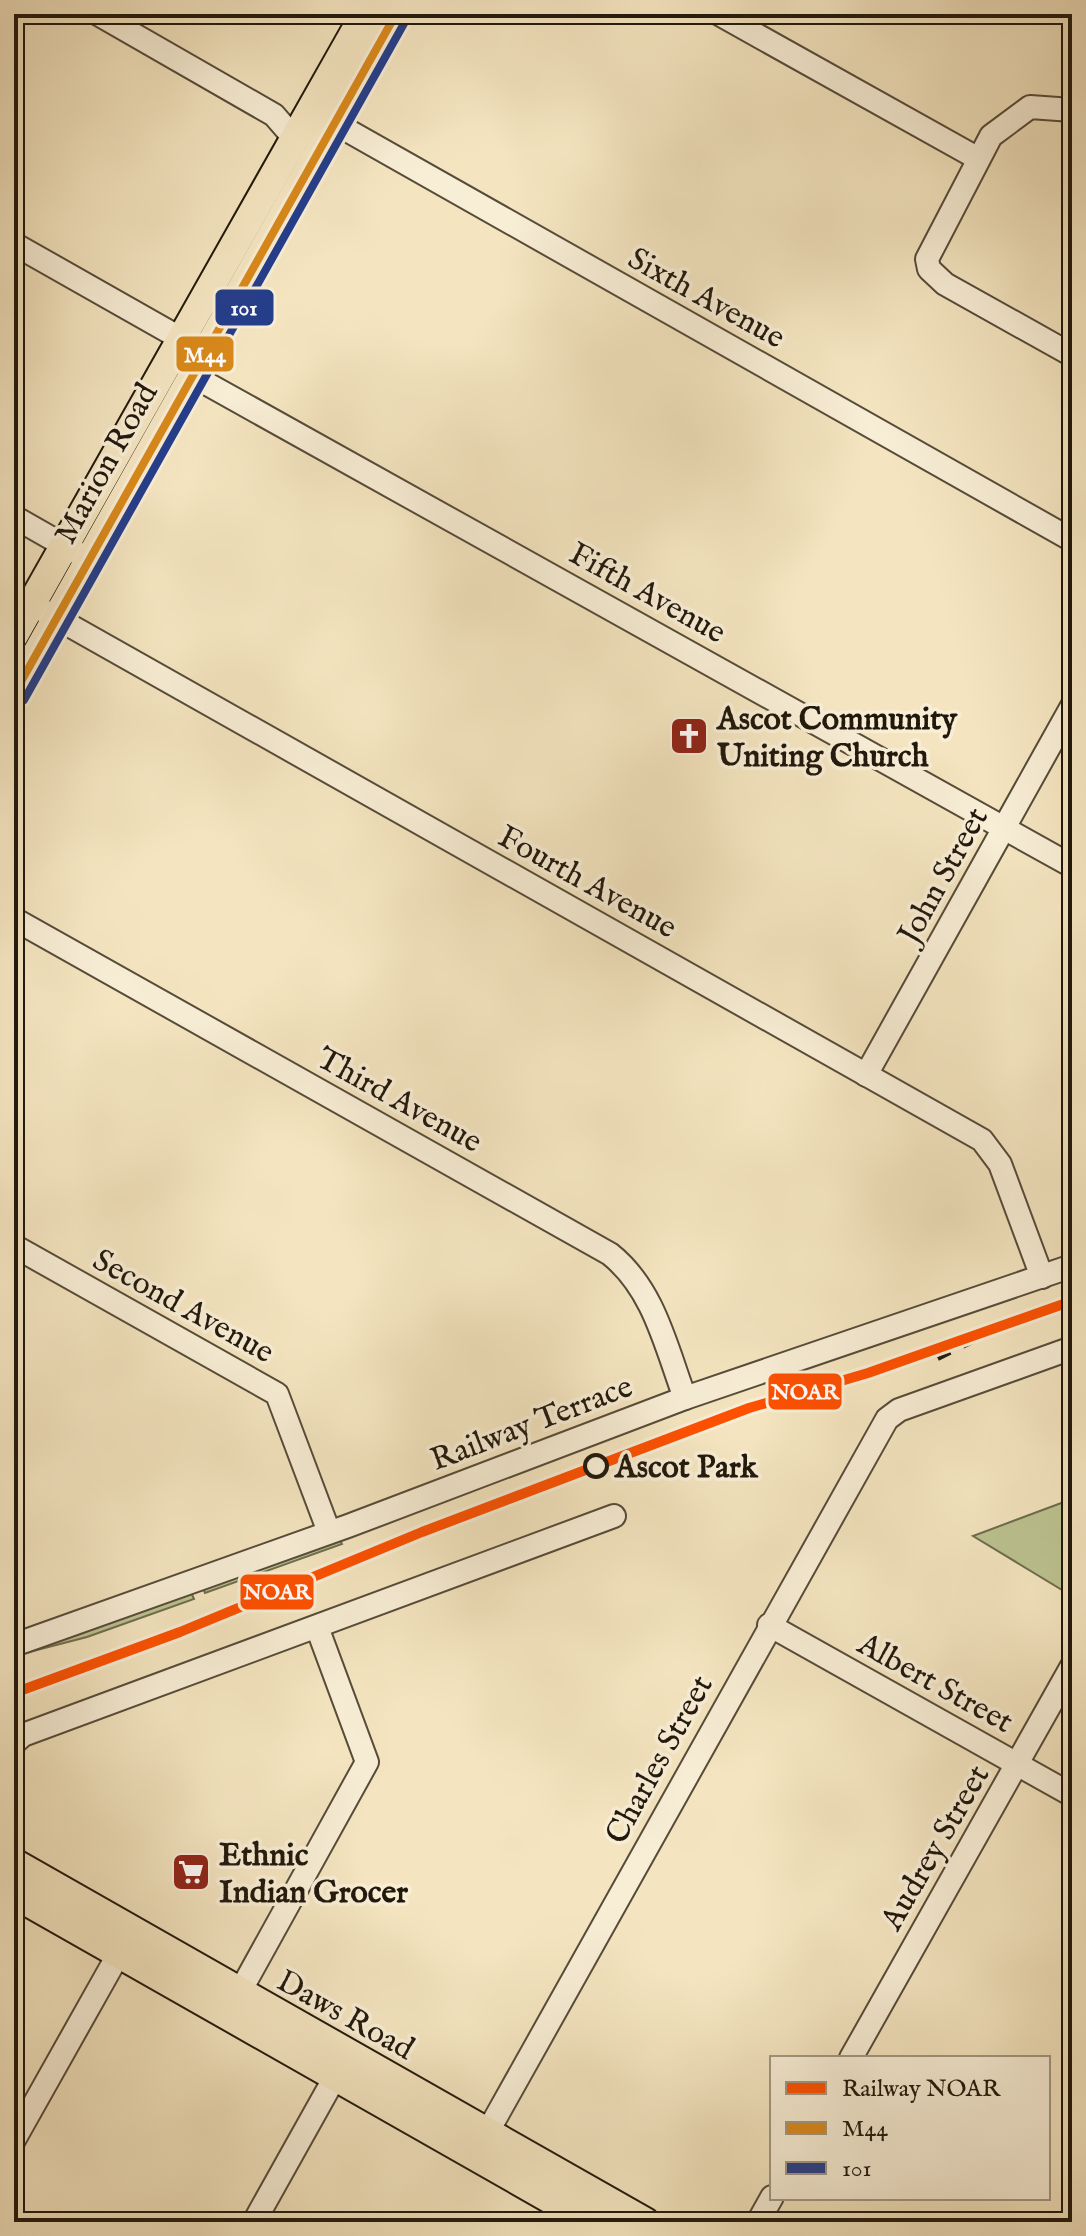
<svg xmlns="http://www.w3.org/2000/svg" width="1086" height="2236" font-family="'IM FELL English',serif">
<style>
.green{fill:#bcc491;stroke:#6e6e4e;stroke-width:2}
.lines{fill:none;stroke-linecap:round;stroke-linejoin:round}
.minor-casing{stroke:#564b39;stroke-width:26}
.major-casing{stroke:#21180c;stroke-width:32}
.minor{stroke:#f8eed6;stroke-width:22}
.major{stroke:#f4e5c0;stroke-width:28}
.rail{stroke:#21180c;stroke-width:4;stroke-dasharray:14 14;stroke-linecap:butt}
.bus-1-casing{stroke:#f8eed6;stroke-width:14}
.bus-2-casing{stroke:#f8eed6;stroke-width:14}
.bus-1{stroke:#d9891b;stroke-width:8}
.bus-2{stroke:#243e8c;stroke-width:8}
.rail-1-casing{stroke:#f8eed6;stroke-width:16}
.rail-1{stroke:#fe5000;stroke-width:10}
.stop-dot{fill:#f8eed6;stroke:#21180c;stroke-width:4}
.labels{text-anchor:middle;stroke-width:7;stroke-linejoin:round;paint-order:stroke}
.street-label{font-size:32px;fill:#21180c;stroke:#f8eed6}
.poi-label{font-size:32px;font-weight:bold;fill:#21180c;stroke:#f8eed6;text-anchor:start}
.stop-label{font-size:32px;font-weight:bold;fill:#21180c;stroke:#f8eed6;text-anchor:start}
.line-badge{stroke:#f8eed6;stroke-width:3}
.badge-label{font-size:22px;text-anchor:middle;font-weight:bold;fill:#fff}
</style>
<rect width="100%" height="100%" fill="#f4e5c0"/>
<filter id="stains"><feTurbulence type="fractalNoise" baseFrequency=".0025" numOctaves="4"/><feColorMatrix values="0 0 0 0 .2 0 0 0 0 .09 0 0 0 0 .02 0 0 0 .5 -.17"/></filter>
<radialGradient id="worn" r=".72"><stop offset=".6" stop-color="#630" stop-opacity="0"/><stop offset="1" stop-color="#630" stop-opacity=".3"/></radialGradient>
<g class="green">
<path d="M1072,1499V1596L973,1536Z"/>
<path d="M338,1536L342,1544L205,1593L202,1586Z"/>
<path d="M190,1590L194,1599L87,1637L14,1656V1651Z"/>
</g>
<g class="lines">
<g class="minor-casing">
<g id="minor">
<path d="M98,14L274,115L294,138"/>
<path d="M719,14L977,158"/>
<path d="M1072,110L1030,107L991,136L927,259L929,269L945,284L1072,355"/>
<path d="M322,116L1072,540"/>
<path d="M14,244L194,346"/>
<path d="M193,376L1072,866"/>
<path d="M14,517L79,554"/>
<path d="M44,611L982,1140L1000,1164L1042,1277"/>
<path d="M14,919L610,1254C654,1289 666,1347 685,1398"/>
<path d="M866,1075L1072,706"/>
<path d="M14,1246L277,1394L329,1532"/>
<path d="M769,1625L1072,1795"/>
<path d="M14,1645L348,1526L685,1398L1072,1266"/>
<path d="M14,1743L23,1735L614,1516"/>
<path d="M232,2006L367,1762L317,1627"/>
<path d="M851,2058L1072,1666"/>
<path d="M487,2133L887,1419L899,1410L1072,1348"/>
<path d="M14,2140L127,1939"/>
<path d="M254,2222L335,2077"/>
<path d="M758,2222L772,2197"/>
</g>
</g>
<g class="major-casing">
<g id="major">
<path d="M14,635L365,14"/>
<path d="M14,694L396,14"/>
<path d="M14,1863L645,2222"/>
<path d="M14,1894L591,2222"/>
</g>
</g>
<use href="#minor" class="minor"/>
<use href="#major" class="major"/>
<path class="rail" d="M938,1359L1015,1321"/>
<g class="bus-1-casing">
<path id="bus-1" d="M14,694L396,14"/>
</g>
<g class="bus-2-casing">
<path id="bus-2" d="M24,700L406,20"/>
</g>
<use href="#bus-1" class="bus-1"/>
<use href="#bus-2" class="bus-2"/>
<g class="rail-1-casing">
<path id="rail-1" d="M14,1693L180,1632L422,1532L749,1408L868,1373L1072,1301"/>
</g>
<use href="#rail-1" class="rail-1"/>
</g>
<defs>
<g id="church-square" transform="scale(2)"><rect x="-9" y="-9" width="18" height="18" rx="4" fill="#8f2418" stroke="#f8eed6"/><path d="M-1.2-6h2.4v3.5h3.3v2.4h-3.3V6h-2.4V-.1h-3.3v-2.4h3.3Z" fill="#fff"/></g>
<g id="supermarket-square" transform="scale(2)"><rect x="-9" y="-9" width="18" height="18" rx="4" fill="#8f2418" stroke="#f8eed6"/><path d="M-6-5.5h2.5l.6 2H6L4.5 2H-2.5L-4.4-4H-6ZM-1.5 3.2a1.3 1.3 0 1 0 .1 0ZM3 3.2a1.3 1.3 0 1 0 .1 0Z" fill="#fff"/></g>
</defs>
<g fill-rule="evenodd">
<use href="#church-square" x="689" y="736"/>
<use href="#supermarket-square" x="191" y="1872"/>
</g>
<circle class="stop-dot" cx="596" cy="1466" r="11"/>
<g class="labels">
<g class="street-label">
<text transform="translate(707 297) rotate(29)" y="11">Sixth Avenue</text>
<text transform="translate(105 463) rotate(-61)" y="11">Marion Road</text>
<text transform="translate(648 592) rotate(29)" y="11">Fifth Avenue</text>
<text transform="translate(942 875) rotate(-61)" y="11">John Street</text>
<text transform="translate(588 881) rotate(29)" y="11">Fourth Avenue</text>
<text transform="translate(400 1099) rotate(29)" y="11">Third Avenue</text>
<text transform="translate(184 1305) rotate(29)" y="11">Second Avenue</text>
<text transform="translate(531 1422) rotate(-21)" y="11">Railway Terrace</text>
<text transform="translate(936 1682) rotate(29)" y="11">Albert Street</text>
<text transform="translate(658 1759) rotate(-61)" y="11">Charles Street</text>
<text transform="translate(934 1847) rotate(-60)" y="11">Audrey Street</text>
<text transform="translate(346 2014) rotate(29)" y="11">Daws Road</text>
</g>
<g class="poi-label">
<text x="717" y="729">Ascot Community<tspan x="717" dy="37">Uniting Church</tspan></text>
<text x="219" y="1865">Ethnic<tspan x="219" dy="37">Indian Grocer</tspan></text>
</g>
<g class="stop-label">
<text x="615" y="1477">Ascot Park</text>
</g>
</g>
<g class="line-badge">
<rect x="214" y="288" width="61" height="39" rx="8" fill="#243e8c"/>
<rect x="175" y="335" width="60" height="38" rx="8" fill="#d9891b"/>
<rect x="767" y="1372" width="76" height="39" rx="8" fill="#fe5000"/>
<rect x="239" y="1573" width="76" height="38" rx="8" fill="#fe5000"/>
</g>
<g class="badge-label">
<text x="244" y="315">101</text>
<text x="205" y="362">M44</text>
<text x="805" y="1399">NOAR</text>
<text x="277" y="1599">NOAR</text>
</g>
<rect width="1086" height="2236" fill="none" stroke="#f4e5c0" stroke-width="48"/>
<rect x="16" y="16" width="1054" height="2204" fill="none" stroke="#21180c" stroke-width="4"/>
<rect x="24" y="24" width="1038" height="2188" fill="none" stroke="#21180c" stroke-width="2"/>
<rect x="770" y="2056" width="280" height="144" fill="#f8eed6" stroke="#a29885" stroke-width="2"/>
<rect x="786" y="2082" width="40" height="12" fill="#fe5000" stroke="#a29885" stroke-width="2"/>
<text x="842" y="2096" font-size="24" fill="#21180c">Railway NOAR</text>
<rect x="786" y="2122" width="40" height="12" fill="#d9891b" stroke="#a29885" stroke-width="2"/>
<text x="842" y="2136" font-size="24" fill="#21180c">M44</text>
<rect x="786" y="2162" width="40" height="12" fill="#243e8c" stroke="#a29885" stroke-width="2"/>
<text x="842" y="2176" font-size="24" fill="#21180c">101</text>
<rect width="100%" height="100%" filter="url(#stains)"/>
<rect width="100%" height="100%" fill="url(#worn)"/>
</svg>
